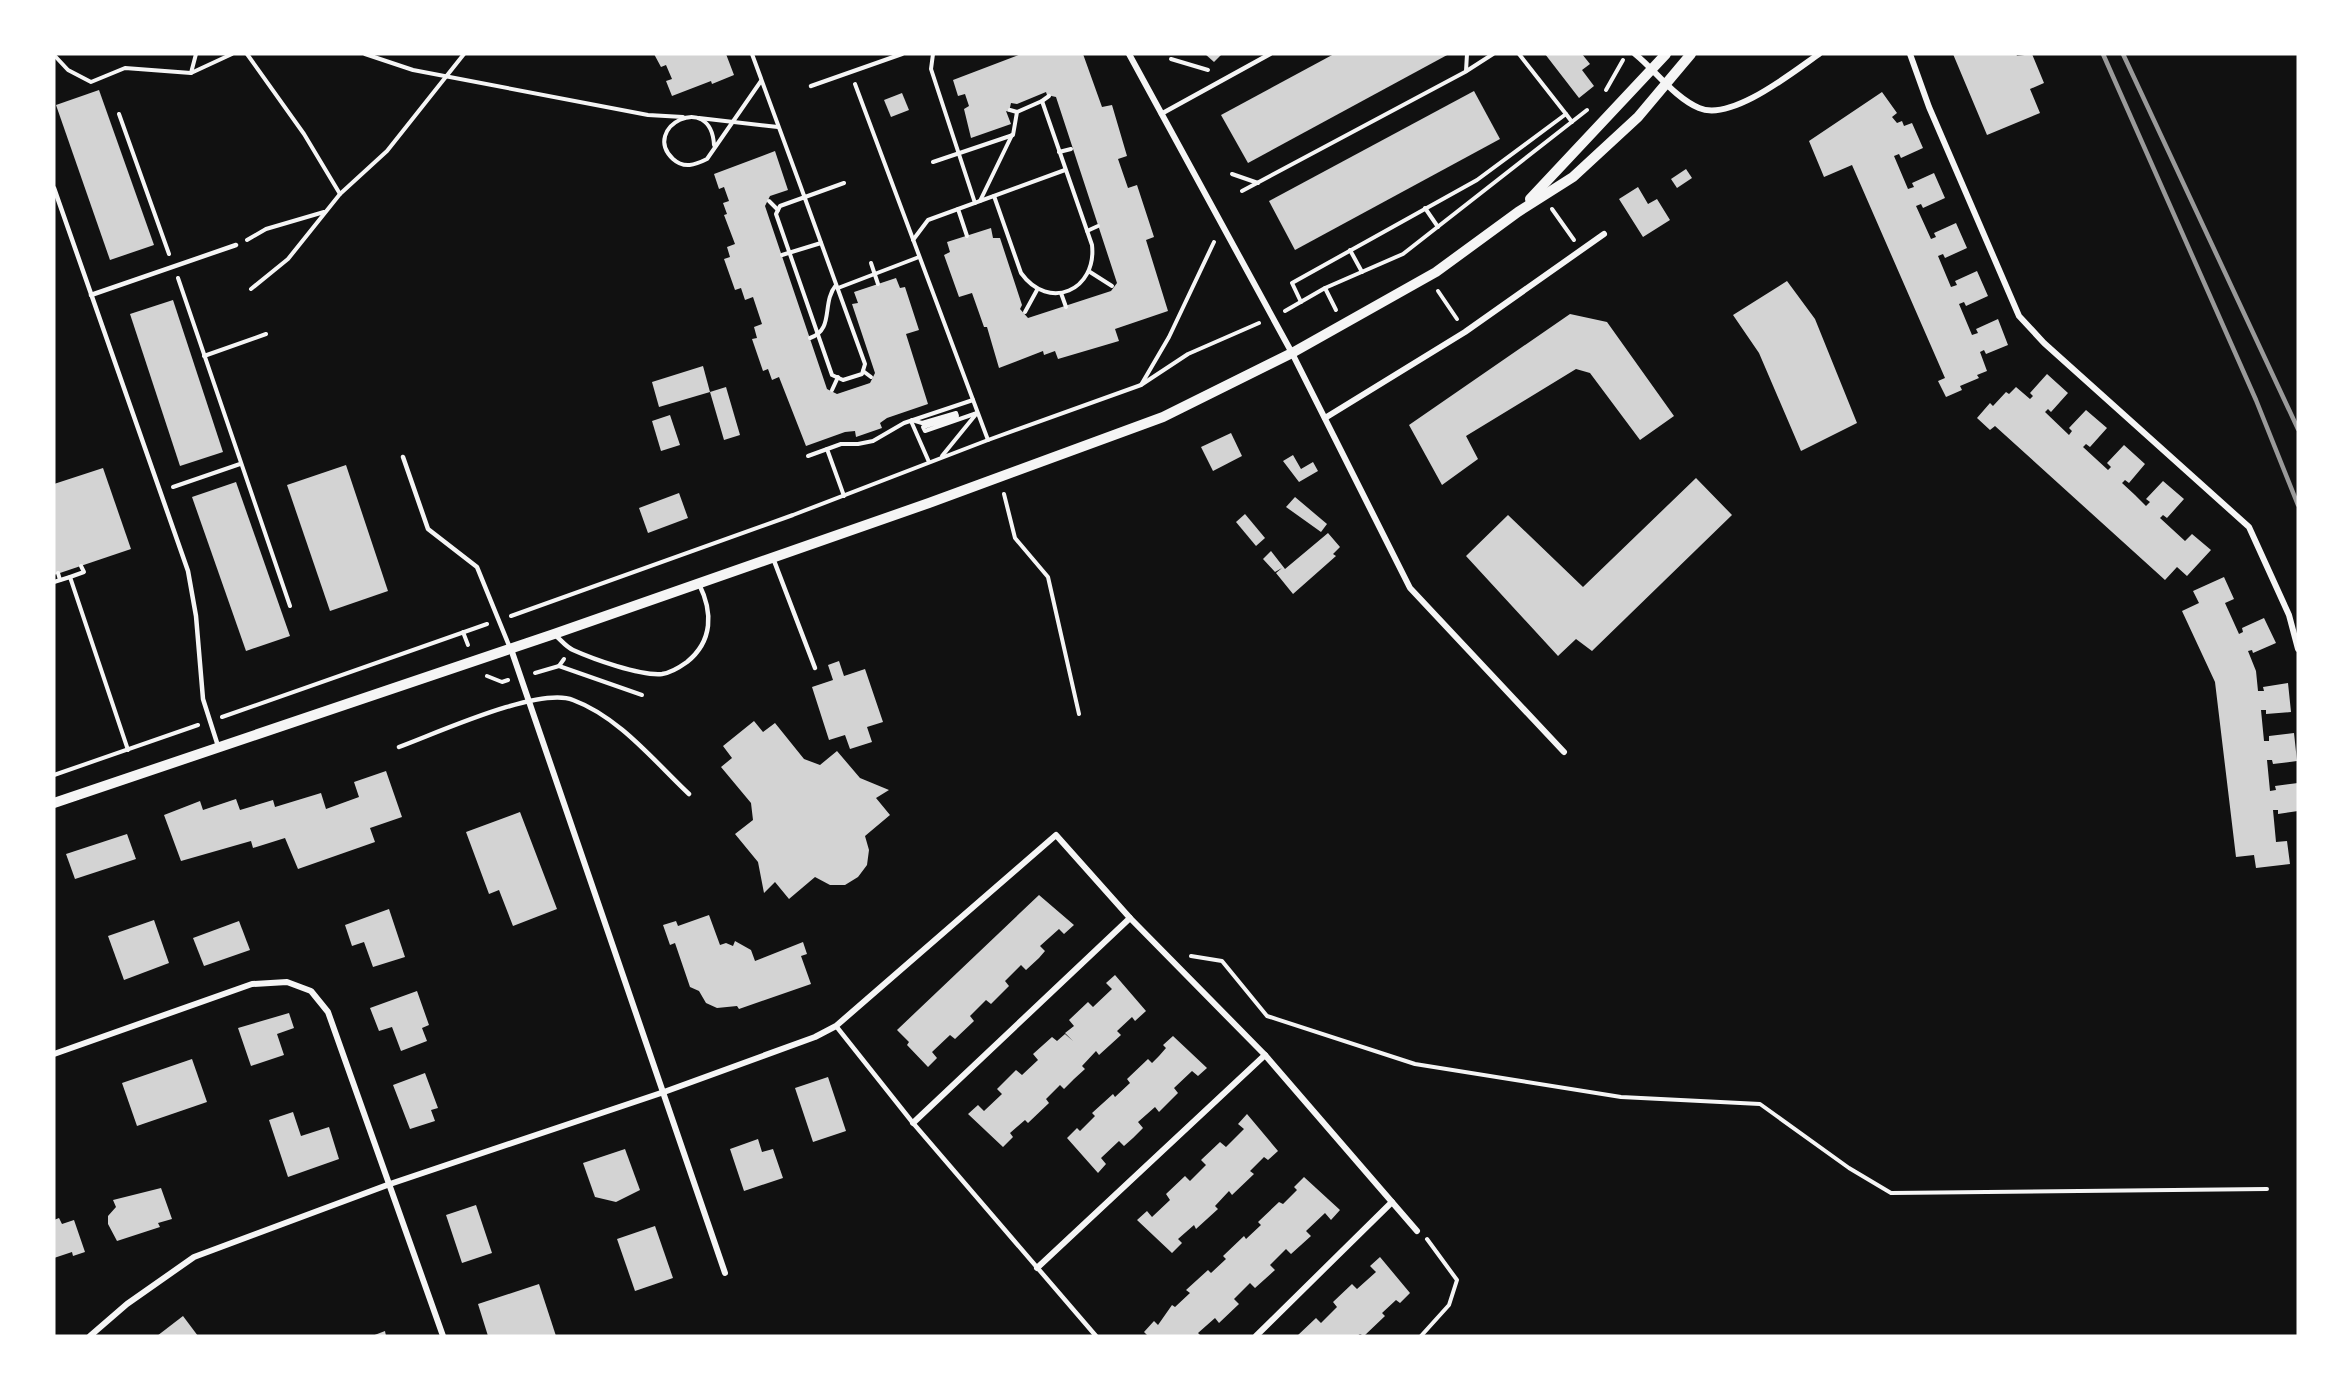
<svg xmlns="http://www.w3.org/2000/svg" width="2352" height="1390" font-family="Bitter,serif">
<style>
.building{fill:#d3d3d3}
.lines{fill:none;stroke-linecap:round;stroke-linejoin:round}
.path{stroke:#f5f5f5;stroke-width:4}
.service{stroke:#f5f5f5;stroke-width:4.5}
.minor{stroke:#f5f5f5;stroke-width:6}
.tertiary{stroke:#f5f5f5;stroke-width:10}
.rail{stroke:#9a9a9a;stroke-width:4.5}
</style>
<rect width="100%" height="100%" fill="#111"/>
<g class="building">
<path d="M654,54H726L734,75L712,84L711,81L672,96L666,81L672,79L666,65L661,67Z"/>
<path d="M1021,54H1083L1102,107L1112,105L1127,156L1118,159L1128,188L1137,185L1154,237L1146,240L1168,311L1115,329L1119,341L1058,359L1055,351L1044,355L1043,351L999,368L987,327H984L972,293L959,297L944,255L950,252L947,242L991,228L993,238H1000L1022,305L1020,309L1028,318L1111,291L1117,283L1056,97L1047,95L1046,92L1017,104L1011,103L1009,112L1006,111L1011,124L971,138L964,109L969,106L965,94L958,96L953,80Z"/>
<path d="M1205,54H1222L1214,62Z"/>
<path d="M1334,54H1449L1248,163L1221,115Z"/>
<path d="M1545,54H1582L1590,64L1582,70L1594,86L1579,98Z"/>
<path d="M1953,54H2016L2017,56L2032,54L2044,83L2030,89L2040,113L1987,135Z"/>
<path d="M99,90L154,245L110,260L56,105Z"/>
<path d="M1474,91L1500,139L1295,250L1269,201Z"/>
<path d="M1882,92L1897,113L1892,117L1897,123L1902,121L1904,126L1912,123L1923,148L1901,158L1899,154L1894,156L1908,189L1914,187L1912,183L1934,173L1945,198L1923,208L1921,204L1916,206L1931,239L1936,237L1934,233L1956,223L1967,248L1945,258L1943,254L1938,256L1951,287L1957,285L1955,281L1977,271L1988,296L1966,306L1964,302L1959,304L1972,335L1978,333L1976,329L1998,319L2008,345L1986,354L1984,350L1980,352L1987,371L1977,375L1979,378L1960,386L1962,390L1946,397L1938,381L1945,378L1852,165L1824,177L1809,141Z"/>
<path d="M902,93L909,110L891,117L884,100Z"/>
<path d="M775,151L788,190L770,196L765,206L827,389L837,394L870,383L875,373L852,304L858,303L854,292L896,278L900,288L905,287L919,330L906,334L928,404L887,418L880,423L882,428L856,437L855,431L845,432L806,446L779,377L772,380L768,369L763,371L752,339L757,338L754,327L762,324L753,297L745,300L741,288L735,290L724,259L730,257L727,247L735,244L724,215L727,214L723,203L729,201L724,187L719,189L714,174Z"/>
<path d="M1686,169L1692,178L1677,188L1671,179Z"/>
<path d="M1638,187L1648,204L1657,199L1670,220L1643,237L1619,199Z"/>
<path d="M1787,281L1815,319L1857,423L1801,451L1759,353L1733,315Z"/>
<path d="M173,300L223,452L180,466L130,314Z"/>
<path d="M1570,314L1607,322L1674,416L1640,440L1590,373L1576,369L1466,436L1478,459L1442,485L1409,425Z"/>
<path d="M703,366L710,392L659,407L652,382Z"/>
<path d="M2047,374L2068,393L2051,412L2048,409L2045,412L2069,435L2072,431L2069,428L2086,410L2107,428L2090,447L2086,444L2083,447L2108,470L2111,467L2107,463L2124,445L2145,464L2129,483L2125,480L2122,483L2135,495L2146,506L2150,502L2146,499L2163,481L2184,499L2167,518L2163,515L2160,518L2185,541L2192,534L2211,550L2187,576L2177,567L2165,580L1995,426L1990,430L1977,418L1990,403L1993,406L2006,392L2009,394L2016,387L2030,399L2033,396L2030,393Z"/>
<path d="M726,387L740,435L724,440L710,392Z"/>
<path d="M670,415L680,445L661,451L652,421Z"/>
<path d="M1231,433L1242,456L1213,471L1201,447Z"/>
<path d="M1293,455L1301,469L1313,462L1318,471L1299,482L1283,461Z"/>
<path d="M346,465L388,591L330,611L287,485Z"/>
<path d="M103,468L131,549L54,575V484Z"/>
<path d="M1696,478L1732,515L1592,651L1576,639L1558,656L1466,556L1508,515L1583,587Z"/>
<path d="M236,482L290,636L246,651L192,497Z"/>
<path d="M679,493L688,518L648,533L639,508Z"/>
<path d="M1295,497L1327,524L1321,532L1286,507Z"/>
<path d="M1245,514L1265,538L1256,546L1236,522Z"/>
<path d="M1328,533L1340,547L1333,554L1336,556L1293,594L1276,573L1282,568L1275,572L1263,559L1271,551L1285,569Z"/>
<path d="M2224,577L2234,599L2225,603L2239,634L2243,632L2242,628L2264,618L2276,643L2253,653L2252,650L2248,651L2256,671L2258,691H2264L2263,687L2288,683L2291,712L2266,714V710H2261L2264,741H2269V736L2294,733L2297,761L2273,764L2272,760H2267L2270,791L2276,790L2275,786L2298,783V811L2278,814V810H2273L2276,842L2287,841L2290,864L2256,868L2254,855L2236,857L2215,682L2182,611L2199,603L2193,591Z"/>
<path d="M839,661L844,676L865,669L883,722L867,727L872,742L850,749L845,735L829,740L812,687L833,680L828,665Z"/>
<path d="M754,721L763,732L775,723L804,759L820,765L837,751L860,778L889,790L876,798L890,815L865,836L869,850L867,865L858,877L845,885H830L815,877L789,899L775,882L764,893L758,862L735,834L753,820L751,803L721,767L732,758L723,746Z"/>
<path d="M386,771L402,817L370,828L375,842L298,869L285,838L253,848L251,841L181,861L164,815L200,801L203,810L236,799L240,810L273,800L275,807L321,793L326,809L359,797L354,782Z"/>
<path d="M520,812L557,909L513,926L499,890L489,894L466,832Z"/>
<path d="M127,834L136,859L75,879L66,854Z"/>
<path d="M1039,895L1074,925L1064,934L1059,929L1040,946L1045,951L1039,958L1026,970L1021,965L1005,981L1009,986L991,1004L986,1000L970,1016L974,1021L955,1039L950,1035L932,1052L937,1058L928,1067L907,1045L909,1042L897,1030Z"/>
<path d="M389,909L405,957L373,967L364,942L352,946L345,925Z"/>
<path d="M709,915L720,945L726,943L733,946L735,941L751,950L755,961L803,942L807,954L801,956L811,984L739,1009L737,1006L717,1008L706,1003L699,991L690,987L675,943L670,945L663,925L676,921L678,926Z"/>
<path d="M154,920L169,963L124,980L108,936Z"/>
<path d="M239,921L250,950L204,966L193,938Z"/>
<path d="M1115,975L1146,1011L1135,1021L1132,1017L1117,1031L1121,1035L1099,1055L1096,1051L1082,1066L1085,1069L1074,1079L1064,1089L1060,1085L1046,1099L1049,1103L1028,1123L1025,1120L1010,1133L1013,1137L1003,1147L968,1114L978,1105L984,1111L1002,1094L997,1089L1016,1070L1022,1075L1038,1060L1033,1054L1052,1037L1057,1041L1065,1034L1073,1041L1065,1033L1074,1026L1069,1020L1088,1002L1093,1007L1112,989L1106,983Z"/>
<path d="M417,991L429,1025L422,1028L427,1041L401,1051L392,1027L379,1031L370,1008Z"/>
<path d="M289,1013L294,1028L277,1034L284,1055L251,1066L238,1028Z"/>
<path d="M1173,1036L1207,1068L1198,1076L1192,1071L1174,1088L1178,1093L1159,1112L1155,1107L1138,1122L1143,1128L1133,1138L1124,1146L1119,1141L1101,1158L1106,1164L1098,1173L1067,1138L1077,1128L1080,1131L1095,1116L1092,1113L1113,1094L1115,1097L1130,1083L1127,1079L1148,1059L1152,1063L1159,1056L1166,1048L1163,1045Z"/>
<path d="M192,1059L207,1102L137,1126L122,1083Z"/>
<path d="M425,1073L438,1108L431,1110L435,1121L410,1129L393,1085Z"/>
<path d="M828,1077L846,1131L813,1142L795,1088Z"/>
<path d="M293,1112L301,1136L329,1127L339,1159L288,1177L269,1120Z"/>
<path d="M1247,1114L1278,1151L1268,1160L1264,1157L1250,1171L1254,1174L1232,1195L1229,1191L1215,1206L1218,1209L1196,1229L1194,1225L1178,1239L1182,1243L1172,1253L1137,1220L1147,1211L1152,1217L1170,1200L1166,1194L1185,1176L1190,1181L1206,1165L1201,1160L1220,1142L1226,1147L1244,1129L1238,1124Z"/>
<path d="M758,1139L762,1152L773,1149L783,1178L744,1191L730,1149Z"/>
<path d="M625,1149L640,1190L616,1202L595,1197L583,1163Z"/>
<path d="M1304,1177L1340,1210L1331,1220L1325,1213L1306,1231L1311,1236L1291,1254L1286,1249L1270,1265L1275,1270L1255,1288L1250,1283L1234,1299L1239,1304L1219,1323L1215,1318L1198,1333L1201,1336H1148L1144,1332L1154,1321L1158,1325L1172,1305L1175,1307L1190,1293L1186,1290L1208,1270L1211,1273L1226,1259L1223,1256L1244,1236L1246,1239L1261,1225L1258,1222L1279,1202L1283,1204L1297,1190L1294,1187Z"/>
<path d="M161,1188L172,1219L158,1223L160,1227L117,1241L108,1224V1216L116,1207L113,1200Z"/>
<path d="M476,1205L492,1253L462,1263L446,1215Z"/>
<path d="M59,1218L62,1224L74,1220L85,1252L73,1256L72,1252L54,1258V1220Z"/>
<path d="M655,1226L673,1278L635,1291L617,1239Z"/>
<path d="M1380,1257L1410,1293L1400,1303L1396,1300L1382,1313L1385,1316L1364,1336L1360,1334L1357,1336H1297L1316,1318L1321,1323L1337,1307L1333,1302L1352,1284L1357,1289L1376,1272L1370,1266Z"/>
<path d="M539,1284L556,1336H488L478,1304Z"/>
<path d="M183,1316L198,1336H157Z"/>
<path d="M385,1331L386,1336H372Z"/>
</g>
<g class="lines">
<g class="path">
<path d="M247,54L304,134L340,194"/>
<path d="M365,54L413,70L648,115L683,117"/>
<path d="M752,54C790,157 828,261 865,364L862,374L843,380L832,375L776,214L780,206L844,183"/>
<path d="M933,54L931,69L975,203"/>
<path d="M1519,54L1566,114"/>
<path d="M54,55L68,70L91,82L125,68L191,73L232,54"/>
<path d="M1171,59L1208,70"/>
<path d="M1466,71L1467,54"/>
<path d="M191,73L196,54"/>
<path d="M855,84L988,440"/>
<path d="M1606,90L1623,60"/>
<path d="M1042,101L1049,96"/>
<path d="M1010,110L1017,112"/>
<path d="M119,114L169,254"/>
<path d="M699,118L778,127"/>
<path d="M714,145C711,90 640,128 673,159C684,169 695,165 707,159L761,81"/>
<path d="M1059,152L1071,149"/>
<path d="M933,162L1013,135L1017,112L1042,101L1092,245C1097,290 1049,312 1021,273L994,196"/>
<path d="M1232,174L1258,183"/>
<path d="M1242,191L1465,72L1493,54"/>
<path d="M769,201L778,210"/>
<path d="M980,201L1012,135"/>
<path d="M1425,208L1438,227"/>
<path d="M958,209L967,236"/>
<path d="M1552,209L1574,240"/>
<path d="M1087,231L1098,226"/>
<path d="M247,240L266,229L324,212"/>
<path d="M913,240L928,220L1065,170"/>
<path d="M1350,250L1362,272"/>
<path d="M782,255L821,243"/>
<path d="M871,263L878,284"/>
<path d="M1090,272L1112,286"/>
<path d="M178,278L290,606"/>
<path d="M838,288L919,257"/>
<path d="M1325,288L1336,310"/>
<path d="M251,289L288,259L340,194L387,151L464,54"/>
<path d="M1438,291L1457,319"/>
<path d="M1061,293L1066,307"/>
<path d="M1301,302L1292,283L1477,180L1566,114L1572,122"/>
<path d="M1285,311L1325,288L1403,254L1587,110"/>
<path d="M1025,312L1037,290"/>
<path d="M810,338C835,329 821,303 836,285"/>
<path d="M204,356L266,334"/>
<path d="M863,371L871,377"/>
<path d="M1141,385L1169,337L1214,242"/>
<path d="M832,390L838,377"/>
<path d="M912,420L922,423L956,413L957,416L923,427L925,431L977,413"/>
<path d="M911,421L929,462"/>
<path d="M827,449L844,496"/>
<path d="M808,456L841,444H858L873,441L904,423L973,400"/>
<path d="M942,456L977,413"/>
<path d="M173,487L240,464"/>
<path d="M1004,494L1015,538L1048,577L1079,714"/>
<path d="M58,573L60,580"/>
<path d="M70,577L84,572L81,566"/>
<path d="M54,582L70,577L128,750"/>
<path d="M511,616L793,515L988,440L1141,385L1188,354L1259,323"/>
<path d="M463,632L468,645"/>
<path d="M559,666L564,659"/>
<path d="M535,673L559,666L642,695"/>
<path d="M487,676L502,682L508,680"/>
<path d="M222,717L487,624"/>
<path d="M54,775L198,725"/>
<path d="M1191,956L1222,961L1267,1016L1415,1064L1621,1097L1760,1104L1849,1168L1891,1193L2267,1189"/>
<path d="M1421,1336L1449,1305L1457,1280L1427,1239"/>
</g>
<g class="service">
<path d="M811,86L902,54"/>
<path d="M1161,114L1270,54"/>
<path d="M54,188L188,571L196,616L203,699L218,746"/>
<path d="M91,295L236,245"/>
<path d="M403,457L428,529L477,567L510,648"/>
<path d="M773,558L815,668"/>
<path d="M555,635C561,640 566,647 573,650C593,659 640,676 662,674C670,673 680,667 687,662C713,641 713,612 699,584"/>
<path d="M399,747C435,734 539,686 573,700C619,717 654,761 689,794"/>
<path d="M836,1026L913,1123L1096,1336"/>
</g>
<g class="minor">
<path d="M1129,54L1292,353L1410,588L1564,752"/>
<path d="M1635,54C1655,70 1675,98 1699,108C1731,122 1793,72 1819,54"/>
<path d="M1910,54L1929,107L2019,316L2044,343L2249,527L2289,615L2298,649"/>
<path d="M1325,418L1465,332L1604,234"/>
<path d="M511,649L725,1273"/>
<path d="M54,1054L252,984L287,982L311,991L328,1012L443,1336"/>
<path d="M913,1123L1130,918"/>
<path d="M1037,1268L1265,1055"/>
<path d="M90,1336L127,1304L194,1257L390,1184L664,1092L815,1037L836,1026L1056,835L1130,918L1265,1055L1417,1231"/>
<path d="M1256,1336L1392,1202"/>
</g>
<g class="tertiary">
<path d="M1530,199L1666,54"/>
<path d="M54,803L554,634L929,503L1163,417L1292,353L1436,272L1518,212L1573,177L1638,117L1691,54"/>
</g>
<g class="rail">
<path d="M2103,54L2256,400L2298,505"/>
<path d="M2123,54L2298,429"/>
</g>
</g>
<rect width="2352" height="1390" fill="none" stroke="#ffffff" stroke-width="111"/>
</svg>
